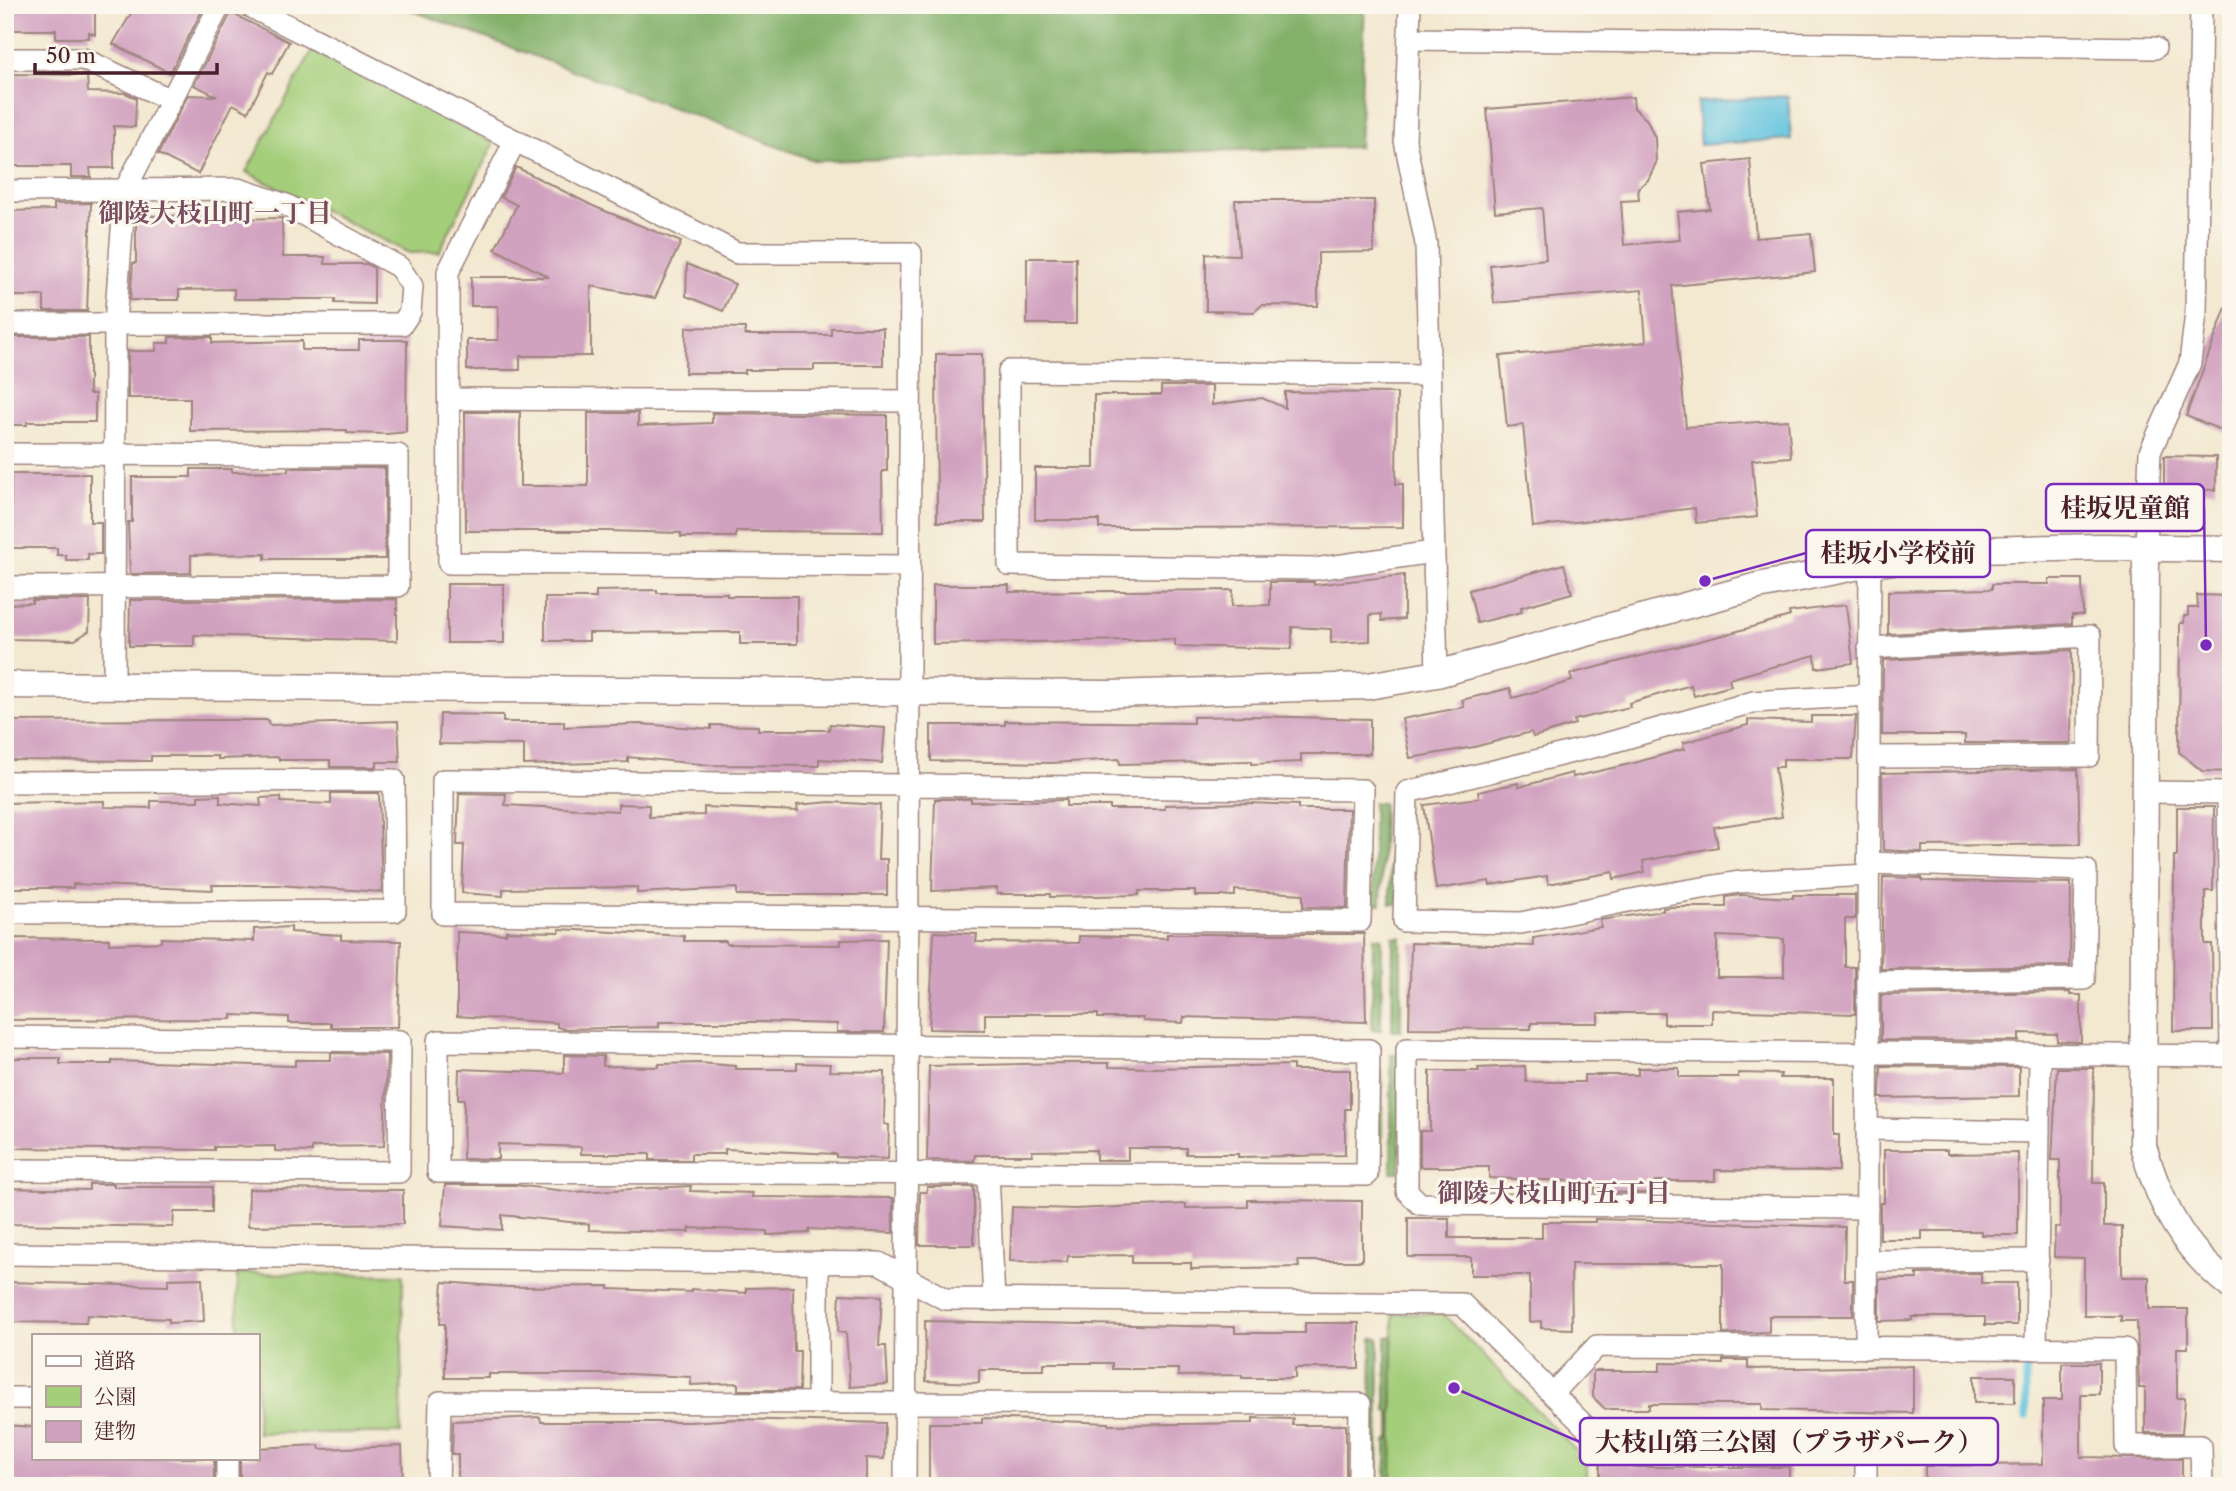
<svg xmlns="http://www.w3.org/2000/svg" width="2236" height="1491" font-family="'Libre Caslon Text','Noto Serif JP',serif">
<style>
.green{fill:#a4ce7a;stroke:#777652;stroke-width:2}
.forest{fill:#83b16a;stroke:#66684a;stroke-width:2}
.water{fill:#60c2de;stroke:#557084;stroke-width:2}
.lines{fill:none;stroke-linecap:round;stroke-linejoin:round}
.stream{stroke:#60c2de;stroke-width:7}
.building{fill:#d1a1c0;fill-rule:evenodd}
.minor-casing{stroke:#9e847e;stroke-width:24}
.tertiary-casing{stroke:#9e847e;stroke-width:29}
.minor{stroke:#fff;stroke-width:21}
.tertiary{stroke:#fff;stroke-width:26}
.labels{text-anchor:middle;stroke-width:6;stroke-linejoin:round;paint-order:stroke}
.neighbourhood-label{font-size:26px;font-weight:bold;fill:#794c5f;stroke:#fbf7ec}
.leader{fill:none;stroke:#7b2cbf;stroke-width:2.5}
.callout-dot{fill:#7b2cbf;stroke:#fbf7ec;stroke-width:2.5}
.callout{fill:#fbf7ec;stroke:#7b2cbf;stroke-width:2.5}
.callout-label{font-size:26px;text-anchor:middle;font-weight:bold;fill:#4a1f2b}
</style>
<rect width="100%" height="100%" fill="#fbf7ec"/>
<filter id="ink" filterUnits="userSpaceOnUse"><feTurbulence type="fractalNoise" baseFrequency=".0143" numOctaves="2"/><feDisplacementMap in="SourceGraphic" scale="14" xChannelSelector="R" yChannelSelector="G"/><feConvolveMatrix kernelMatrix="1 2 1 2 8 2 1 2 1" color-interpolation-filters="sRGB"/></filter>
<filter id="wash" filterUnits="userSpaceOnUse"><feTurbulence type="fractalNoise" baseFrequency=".00686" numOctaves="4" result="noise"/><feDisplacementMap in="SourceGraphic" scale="28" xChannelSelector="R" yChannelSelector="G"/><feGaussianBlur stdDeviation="1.57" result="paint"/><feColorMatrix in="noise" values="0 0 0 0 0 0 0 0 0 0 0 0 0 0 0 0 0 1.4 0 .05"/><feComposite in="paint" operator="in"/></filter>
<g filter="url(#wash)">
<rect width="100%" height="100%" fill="#f3e8d0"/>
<g class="green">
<path d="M312,51L494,143L439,252L409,253L246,172Z"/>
<path d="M237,1273L403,1275L401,1433H257V1335H238Z"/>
<path d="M1393,1314H1443L1586,1461V1486H1392Z"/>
</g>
<g class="forest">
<path d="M397,5H1365L1359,147L816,161Z"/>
<path d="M1373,803H1383L1381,904H1373Z"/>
<path d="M1390,803H1400L1398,904H1390Z"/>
<path d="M1373,937L1382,938L1381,1030H1372Z"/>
<path d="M1393,937H1401V1030H1392Z"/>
<rect x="1391" y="1055" width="9" height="117"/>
<rect x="1373" y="1071" width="9" height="101"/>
<path d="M1393,1336L1392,1486H1386V1441L1390,1439V1413L1386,1410V1337Z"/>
<path d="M1372,1338H1379L1378,1486H1370Z"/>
</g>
<path class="water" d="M1788,96L1791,139L1700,145L1697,102Z"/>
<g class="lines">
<path class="stream" d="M2026,1361V1417"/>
</g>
<g id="blocks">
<g class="building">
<path d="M11,5H95V35L89,32V38H56V30H11Z"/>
<path d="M136,5H205L170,73L113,44Z"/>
<path d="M231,13L289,42L272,74L268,72L248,112L233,104L198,174L158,154L188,95L217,96L194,85Z"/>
<path d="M5,74L87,75L88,92L125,93L136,98L135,127L114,126V168H90L91,177H71V166H5Z"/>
<path d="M1633,97L1634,108L1647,120L1655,138L1656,163L1648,180L1638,188L1639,200L1621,201L1624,245L1680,240L1677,212L1710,209L1704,164L1750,159L1756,238L1811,233L1815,272L1672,286L1686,427L1788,420L1791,457L1752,460L1757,517L1696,523L1695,508L1533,527L1523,425L1507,427L1500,356L1646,342L1642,290L1494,303L1490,265L1546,259L1542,208L1495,212L1487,109Z"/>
<path d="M516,167L593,206L681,242L655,298L591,286V356H520V370H467V340H498V306H471V277H549L495,249L517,205L501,197Z"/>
<path d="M1235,200H1374V252L1318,253V306L1262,305L1254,312L1206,311V254L1239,255Z"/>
<path d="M91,203L87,311H44V296H5V211L54,210V204Z"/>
<path d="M230,215V219L282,218L283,257H325V264H367L374,268V304L335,303V299H234V289L179,290V300H130L133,263H136V216Z"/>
<rect x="1027" y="258" width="49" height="66"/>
<path d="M687,264L735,284L723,311L686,296Z"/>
<path d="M2228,302H2231V434L2186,416Z"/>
<path d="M686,327L745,328V335H831V328H883V365H814V370H745V373H685Z"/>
<path d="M5,337H89V394H95V422H27V425H5Z"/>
<path d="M169,337H212V343L302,341V350H359V340H407L406,432L387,434L347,433V430L190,431V398H128V351H156V343H169Z"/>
<path d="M936,354H982L985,522H937Z"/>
<path d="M1161,386H1212V405L1262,398L1285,408V392L1397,393L1396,484H1403V527L1099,528V520H1035V468H1094V395H1161Z"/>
<path d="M465,412H520V486H588V413H638V426L712,423V413L887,415V471H882L883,532L736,531V537H681V533L607,531H466Z"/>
<path d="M2164,456L2216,457V490L2164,489Z"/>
<path d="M288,468H385V559H265V554L191,555V573L130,574L128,522H132V477H191V469H232V472L288,471Z"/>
<path d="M11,474H90V522H101V554H88V560H66V555H57V548H5V524H11Z"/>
<path d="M1564,564L1572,593L1521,607L1522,612L1477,623L1469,590Z"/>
<path d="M1404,575V619L1382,621L1381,614L1370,615V641L1331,643V629L1292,627V649L1175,646V639L933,644V585H1009V592L1233,590L1232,606L1270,605V582H1314V585Z"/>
<path d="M2049,579H2082L2083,615H2072V624L1888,634V591L1992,589V584H2049Z"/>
<rect x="447" y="584" width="57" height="59"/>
<path d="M657,590V593H727V596H797V644H740V632L589,633V641H545V598H596V591Z"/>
<path d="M2197,595L2231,596V772L2202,771L2179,752L2180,623H2184V616H2188V608H2198Z"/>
<path d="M397,599V641L194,635V646H129L130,600Z"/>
<path d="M32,600H90L89,631L75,640L5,639V604L32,603Z"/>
<path d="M1846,605L1853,663L1816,668L1815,655L1729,679L1731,686L1694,696L1691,685L1629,703L1630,707L1574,720L1575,724L1533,737L1531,732L1474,747L1410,758L1402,719L1464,707L1462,700L1510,688L1513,698L1572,681L1570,674L1731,633L1790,616L1789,612Z"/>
<path d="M2072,650L2071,743H1965V735H1882L1883,660Z"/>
<path d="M440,714L503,715V722H564V727L639,724L711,729V725L758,726V730H829L830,724L885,728L882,763L819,759V766L710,765L628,757V762L524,765V745L439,744Z"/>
<path d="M1252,716L1370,719V754H1301V762L1252,764V761L1120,764L1119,759L1051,763L931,761V725H1005V721L1193,723V717Z"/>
<path d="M1811,716H1856L1853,759H1783V767H1775L1782,817L1714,827L1718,847L1643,861L1645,872L1614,879L1613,872L1548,884L1547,876L1490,885L1489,881L1436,889L1424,805L1479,798L1478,792L1518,783L1519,787L1572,773L1573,777L1634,763L1684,749L1683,743L1748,725V720L1811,722Z"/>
<path d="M210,720H268L269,725L398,721L400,762H377V767H330V760H279V757L218,759V756H151V761L5,760V721Z"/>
<path d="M2078,769L2080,844L1922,846V852L1883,850L1882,773Z"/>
<path d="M331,793H379L382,892L277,885H212L213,890L73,884V888H5V803L104,801V807L151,808V801H198V796L220,795V803L261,806L260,798L281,797V802L331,804Z"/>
<path d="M459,793L506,794L505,805L618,811V804L649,805V817L704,815V807L798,811L797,805L831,802L880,805L878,859H887V895H737V888L637,893V887L503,889V896L462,893L464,845H457Z"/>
<path d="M935,799H971V802L1066,800V806H1110V809H1165V805L1249,803L1298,805V809H1349L1347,908L1303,907V894L1235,890V896H1195V891H1139V895L1050,897V894H997V888L932,891Z"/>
<path d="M2177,807H2214L2213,891H2205V944H2212L2213,1031H2173L2174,856H2177Z"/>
<path d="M1883,877L1922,878V881L2071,883L2070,966L1881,969Z"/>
<path d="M1740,895L1793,898V895H1855V919H1845V967H1855V1014L1712,1010V1024H1664V1013H1598V1023H1531V1029L1409,1028L1411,943L1534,946L1533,938L1601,927L1600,920L1663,911V908L1671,907H1726V897ZM1717,936L1784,939V977H1717Z"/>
<path d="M291,927V932L341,935V940L401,941L398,1027H331V1023H289V1017L232,1015V1019L5,1020V938L109,939V944L161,942V938L254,941V929Z"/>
<path d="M559,929L684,936V941H726V944L841,945V940L887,939L884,1032H837V1024L760,1022H659V1027L564,1029L557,1027V1023L457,1016V932L506,934V931L559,932Z"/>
<path d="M934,932L977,934L976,942L1079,943V936L1167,938V934H1364L1366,1022L1184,1017L1183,1023L1143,1021V1018H1098V1014H985V1030L929,1029Z"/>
<path d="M2070,992V995H2081V1042L2057,1041V1034L2019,1033V1041L1881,1040V995Z"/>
<path d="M331,1053L387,1054L384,1146L312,1147V1152L275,1151V1146L214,1147V1150L5,1148V1058H60V1064H112V1061L295,1066V1060H331Z"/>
<path d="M564,1055L603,1056V1066L659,1067V1064L700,1063L735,1066V1069H797V1063L830,1064L829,1071L885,1072L884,1124L889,1125L888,1159L836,1157V1154L725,1149V1154H691V1160H650V1154H581V1147L498,1144V1159H463L464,1099H458L459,1069L564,1073Z"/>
<path d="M1070,1063H1109V1067L1154,1068L1293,1065V1070H1350V1109H1345V1155L1238,1157V1154H1186V1148H1128V1160H1096V1150L1032,1151V1155H975L974,1161L927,1160L929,1066Z"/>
<path d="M1525,1066L1526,1082H1584V1075H1638V1068H1679V1077H1738V1073L1781,1074L1780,1078H1834V1135H1839V1171L1715,1170V1181H1655V1184L1650,1185V1193L1595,1192V1182L1489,1178V1167H1420V1131H1430V1071H1479L1478,1068Z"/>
<path d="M1881,1066L2019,1067V1096L1880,1098Z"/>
<path d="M2057,1068H2094L2093,1183H2104V1226H2122V1277H2149V1309H2188V1348H2177V1398H2185L2182,1433H2145V1388H2139L2137,1321H2121V1316H2084V1258L2054,1257L2055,1227H2060V1160H2052Z"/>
<path d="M1884,1150H1947V1154L2018,1153V1235H1981V1231H1922V1239H1880V1203H1884Z"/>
<path d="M89,1184H114V1187H212V1212H174L173,1227L5,1224V1188L89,1190Z"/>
<path d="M445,1185H515L573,1192L691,1186L690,1191L752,1193V1197L893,1198V1233L809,1229V1233L767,1235V1231L690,1228L689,1232L589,1230V1224L502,1215V1230L442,1226Z"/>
<path d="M927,1187H974V1245H919L920,1192H927Z"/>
<path d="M249,1189L403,1190V1224L248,1226Z"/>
<path d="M1248,1200L1362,1201V1261H1298L1299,1267L1191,1269V1263H1132V1255L1068,1256L1067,1262L1010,1261L1012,1207L1074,1209L1186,1204V1208L1248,1207Z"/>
<path d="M1408,1218H1449V1238H1542V1222H1595V1219L1845,1227L1844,1277L1845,1280H1853V1316H1769V1332L1723,1334V1264H1571L1572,1329L1541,1328V1321L1530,1322V1275H1471V1257H1408Z"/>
<path d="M1981,1273V1283H2017V1325H1985V1317H1912V1320L1879,1321V1279H1917V1274Z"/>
<path d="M202,1278L204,1321L169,1323V1319L87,1315L86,1323L5,1322V1282L168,1286V1279Z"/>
<path d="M443,1282L507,1287L609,1286V1289L691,1292V1289L746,1293V1288L793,1287L794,1351H800L799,1390H738V1383L691,1385V1377L629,1374H489V1378H445V1324H440Z"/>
<path d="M840,1294L882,1296L879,1346H886L888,1384L850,1387L846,1333L838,1332Z"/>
<path d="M925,1321L1235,1327V1333H1305V1323H1359V1368H1295V1378H1242V1375L1178,1376V1369H1112V1363H1044V1370H979V1383L926,1381Z"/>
<path d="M1723,1360H1748V1369L1913,1366V1413L1762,1410V1404H1649V1409H1605L1593,1397V1371H1660V1363L1723,1364Z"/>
<path d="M2062,1363H2099V1394H2081V1457L2182,1459V1486H1925V1466L2043,1464V1400H2062Z"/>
<rect x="1974" y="1376" width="41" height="27"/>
<path d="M540,1417L541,1422H689L737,1419L885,1423L884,1459L866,1458V1486H458V1454H452L453,1421Z"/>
<path d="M982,1418L1109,1423V1425L1253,1423V1418L1293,1419L1292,1425H1346V1486H929V1423H982Z"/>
<path d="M5,1425L33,1427V1458H214V1486H11L10,1454H5Z"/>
<path d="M319,1445L320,1449L402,1446L403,1486H240V1458H257V1448Z"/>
<path d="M1600,1459H1629V1467H1789V1486H1600Z"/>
</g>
</g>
</g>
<g filter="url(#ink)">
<use href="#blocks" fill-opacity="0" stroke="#9e847e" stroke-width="2"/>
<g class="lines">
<g class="minor-casing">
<g id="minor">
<path d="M247,5L737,253H911L905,1486"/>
<path d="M1410,5L1405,141L1426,244L1437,674"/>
<path d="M1409,39L2155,48"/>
<path d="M5,59H83L171,100"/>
<path d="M515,141L448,272L449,563L909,566"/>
<path d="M5,191L238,189L286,205L399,267L412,286L410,312L402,324H5"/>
<path d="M1427,375L1009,371V565L1315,569L1433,552"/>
<path d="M449,399L910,401"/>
<path d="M5,454L398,455V586L5,587"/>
<path d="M2146,548L2150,452L2190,363L2196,313L2201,5"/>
<path d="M114,685L115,324L125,190L220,5"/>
<path d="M1869,757L2089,756L2090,636L1869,648"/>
<path d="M443,780L1363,790L1360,921L443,914Z"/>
<path d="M5,782L394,780L395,911L5,913"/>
<path d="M2145,792L2231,793"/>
<path d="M2228,793L2231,1056"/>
<path d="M1868,875L1739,882L1642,898L1521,923L1404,921L1407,792L1605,744L1753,702L1869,695"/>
<path d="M1868,982L2084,979L2086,870L1868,863"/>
<path d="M5,1037L400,1041L399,1172L5,1170"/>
<path d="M438,1041L1369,1050L1367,1175L438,1172Z"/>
<path d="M1867,1129L2039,1132"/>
<path d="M988,1174L994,1300"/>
<path d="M1867,1208L1420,1204L1407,1191V1049L2231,1056"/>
<path d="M5,1254L879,1263L945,1299L1462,1304L1605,1446L1866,1444V1486"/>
<path d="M1867,1261L2038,1260"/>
<path d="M1866,1348L1870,564"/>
<path d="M2036,1349L2040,1055"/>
<path d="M1553,1393L1597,1346L2125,1349L2126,1446H2201L2202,1486"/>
<path d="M5,1398H33"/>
<path d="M818,1403V1262"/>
<path d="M227,1458V1486"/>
<path d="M438,1486L440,1402L1360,1404L1359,1486"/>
</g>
</g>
<g class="tertiary-casing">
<g id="tertiary">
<path d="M2146,548L2143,1146C2161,1206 2181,1247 2231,1286"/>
<path d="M5,685L1111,694L1368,686L1437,674L1758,586L1870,564L1976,550L2101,547L2231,549"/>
</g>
</g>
<use href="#minor" class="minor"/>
<use href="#tertiary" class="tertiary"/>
</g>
</g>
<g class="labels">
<g class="neighbourhood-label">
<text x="215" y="222">御陵大枝山町一丁目</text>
<text x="1554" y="1202">御陵大枝山町五丁目</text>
</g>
</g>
<path class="leader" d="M2206 645L2204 507M1705 581L1806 553M1454 1388L1580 1442"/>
<g class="callout-dot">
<circle cx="2206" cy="645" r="7"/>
<circle cx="1705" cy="581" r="7"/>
<circle cx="1454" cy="1388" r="7"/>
</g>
<g class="callout">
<rect x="2046" y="484" width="158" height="47" rx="7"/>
<rect x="1806" y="530" width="184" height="47" rx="7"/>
<rect x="1580" y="1418" width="418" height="47" rx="7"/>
</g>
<g class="callout-label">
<text x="2125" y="517">桂坂児童館</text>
<text x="1898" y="562">桂坂小学校前</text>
<text x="1789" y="1451">大枝山第三公園（プラザパーク）</text>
</g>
<rect width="2236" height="1491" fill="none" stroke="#fbf7ec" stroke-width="28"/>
<rect x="32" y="1334" width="228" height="126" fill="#fbf7ec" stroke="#b4a19f" stroke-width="2"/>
<rect x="46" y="1356" width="35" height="10" fill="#ffffff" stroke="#b4a19f" stroke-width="2"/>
<text x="94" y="1368" font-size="21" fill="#4a1f2b">道路</text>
<rect x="46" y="1386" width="35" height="21" fill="#a4ce7a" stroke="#b4a19f" stroke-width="2"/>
<text x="94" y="1404" font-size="21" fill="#4a1f2b">公園</text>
<rect x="46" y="1421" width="35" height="21" fill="#d1a1c0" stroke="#b4a19f" stroke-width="2"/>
<text x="94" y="1438" font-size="21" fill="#4a1f2b">建物</text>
<path d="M35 63v10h182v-10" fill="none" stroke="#4a1f2b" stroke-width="3.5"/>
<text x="46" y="63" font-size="21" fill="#4a1f2b" stroke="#fbf7ec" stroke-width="5" paint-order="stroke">50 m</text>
</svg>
